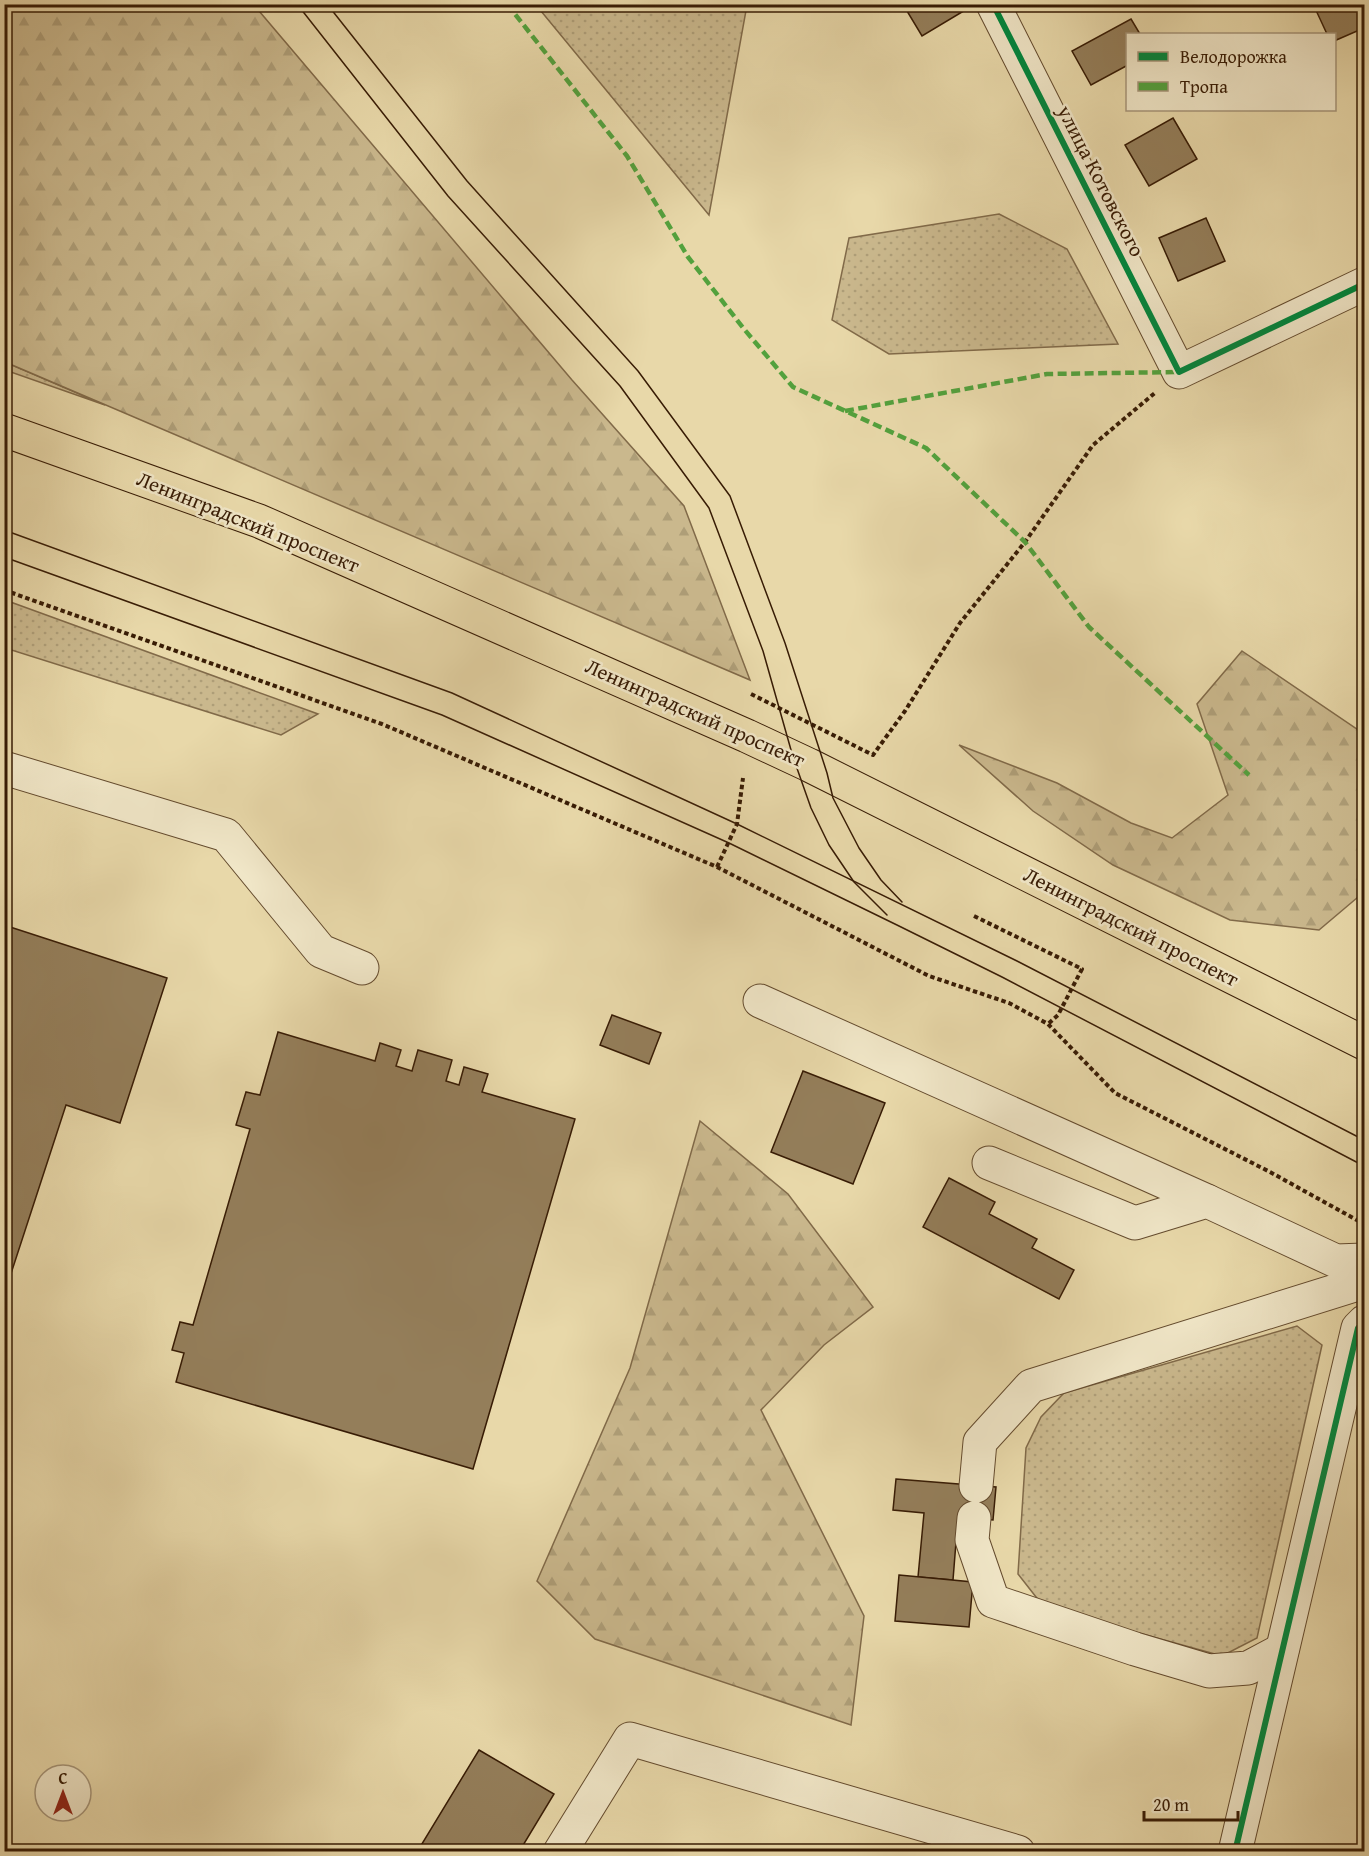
<svg xmlns="http://www.w3.org/2000/svg" width="1369" height="1856" font-family="'Gentium Book Plus',serif">
<style>
.grass{fill:url(#grass-dots);stroke:#816a49;stroke-width:1.5}
.forest{fill:url(#forest-firs);stroke:#816a49;stroke-width:1.5}
.building{fill:#947e5a;stroke:#381c05;stroke-width:1.5}
.lines{fill:none;stroke-linecap:round;stroke-linejoin:round}
.minor-casing{stroke:#644b2e;stroke-width:35}
.major-casing{stroke:#381c05;stroke-width:35}
.path{stroke:#381c05;stroke-width:4;stroke-dasharray:4.5 3;stroke-linecap:butt}
.minor{stroke:#f0e6c7;stroke-width:33}
.major{stroke:#e8d8a9;stroke-width:33}
.tram{stroke:#381c05;stroke-width:1.5}
.quiet{stroke:#53a13d;stroke-width:4.5;stroke-dasharray:9 4.5;stroke-linecap:butt}
.cycleway-casing{stroke:#f0e6c7;stroke-width:10}
.cycleway{stroke:#00873e;stroke-width:6}
.labels{text-anchor:middle;stroke-width:5;stroke-linejoin:round;paint-order:stroke}
.street-label{font-size:21px;fill:#381c05;stroke:#f0e6c7}
</style>
<defs>
<pattern id="grass-dots" width="8" height="8" patternUnits="userSpaceOnUse" patternTransform="scale(1.5)"><rect width="8" height="8" fill="#cab88d"/><path d="M2 2h.1M6 6h.1" fill="none" stroke="#ae9e78" stroke-width="1.8" stroke-linecap="round"/></pattern>
<pattern id="forest-firs" width="22" height="20" patternUnits="userSpaceOnUse" patternTransform="scale(1.5)"><rect width="22" height="20" fill="#cab88d"/><path d="M5 1l3.5 6h-7zM16 11l3.5 6h-7z" fill="#ae9e78"/></pattern>
</defs>
<rect width="100%" height="100%" fill="#e8d8a9"/>
<filter id="stains"><feTurbulence type="fractalNoise" baseFrequency=".00333" numOctaves="4"/><feColorMatrix values="0 0 0 0 .2 0 0 0 0 .09 0 0 0 0 .02 0 0 0 .5 -.17"/></filter>
<radialGradient id="worn" r=".72"><stop offset=".6" stop-color="#630" stop-opacity="0"/><stop offset="1" stop-color="#630" stop-opacity=".3"/></radialGradient>
<g class="grass">
<path d="M536,5H747L709,215Z"/>
<path d="M999,214L1067,249L1118,344L889,354L832,320L849,238Z"/>
<path d="M5,362L105,405L5,370Z"/>
<path d="M5,600L318,714L281,735L5,648Z"/>
<path d="M1297,1326L1322,1345L1257,1638L1222,1656L1099,1622L1040,1602L1018,1574L1026,1448L1041,1417L1064,1393Z"/>
</g>
<g class="forest">
<path d="M5,4L254,5L572,380L684,506L750,680L5,362Z"/>
<path d="M1242,651L1364,734V892L1319,930L1230,920L1113,865L1033,811L959,745L1057,783L1131,823L1172,838L1228,795L1197,704Z"/>
<path d="M700,1121L788,1194L873,1307L824,1345L761,1410L864,1616L851,1725L595,1639L537,1581L630,1368Z"/>
</g>
<g class="building">
<path d="M906,4H972V6L922,36L904,6Z"/>
<path d="M1316,4H1364V28L1334,41V34H1327L1314,6Z"/>
<path d="M1131,19L1140,34H1128V65L1091,85L1072,51Z"/>
<path d="M1173,118L1197,159L1149,186L1125,145Z"/>
<path d="M1206,218L1225,261L1178,281L1159,238Z"/>
<path d="M4,925L167,978L120,1123L66,1105L4,1295Z"/>
<path d="M612,1015L661,1033L649,1064L600,1045Z"/>
<path d="M278,1032L375,1061L380,1043L401,1050L396,1066L412,1071L418,1050L452,1060L446,1081L459,1085L464,1067L488,1074L482,1092L575,1119L473,1469L176,1382L184,1353L172,1350L180,1322L193,1325L250,1129L236,1125L246,1092L260,1095Z"/>
<path d="M803,1071L885,1103L853,1184L771,1152Z"/>
<path d="M949,1178L995,1202L989,1214L1037,1239L1032,1248L1074,1270L1059,1299L923,1227Z"/>
<path d="M896,1479L996,1487L993,1520L958,1517L953,1580L918,1577L924,1513L893,1510Z"/>
<path d="M899,1575L973,1582L969,1627L895,1621Z"/>
<path d="M479,1750L554,1794L519,1852H417Z"/>
</g>
<g class="lines">
<g class="minor-casing">
<g id="minor">
<path d="M993,4L1179,372L1364,284"/>
<path d="M4,768L226,835L321,951L362,968"/>
<path d="M760,1001L1207,1201"/>
<path d="M989,1163L1135,1223L1207,1201L1336,1261L1364,1260"/>
<path d="M976,1486L980,1442L1031,1386L1364,1282"/>
<path d="M974,1518L972,1540L993,1601L1135,1649L1209,1671L1248,1668L1282,1650"/>
<path d="M560,1852L630,1739L1018,1852"/>
<path d="M1235,1852L1358,1328L1364,1322"/>
</g>
</g>
<g class="major-casing">
<path id="major" d="M4,430L259,521L747,736L809,765L1364,1043"/>
</g>
<g class="path">
<path d="M4,590L382,724L717,867L929,976L1009,1003L1048,1024L1115,1093L1270,1172L1364,1224"/>
<path d="M751,694L873,755L905,711L960,623L1025,542L1093,445L1156,392"/>
<path d="M717,867L737,824L743,778"/>
<path d="M974,916L1082,969L1058,1015L1048,1024"/>
</g>
<use href="#minor" class="minor"/>
<use href="#major" class="major"/>
<g class="tram">
<path d="M297,4L448,196L620,386L709,508L763,651L793,757L811,808L829,845L854,882L887,915"/>
<path d="M327,4L467,181L638,371L730,496L785,643L827,773L833,798L859,848L881,880L902,902"/>
<path d="M4,530L452,693L737,824L1017,961L1364,1140"/>
<path d="M4,557L442,715L729,843L899,926L1002,977L1364,1166"/>
</g>
<g class="quiet">
<path d="M507,4L627,156L688,257L744,329L793,387L926,448L1025,542L1089,627L1249,775"/>
<path d="M845,411L1047,374L1179,372"/>
</g>
<g class="cycleway-casing">
<g id="cycleway">
<path d="M993,4L1179,372L1364,284"/>
<path d="M1235,1852L1358,1328L1364,1322"/>
</g>
</g>
<use href="#cycleway" class="cycleway"/>
</g>
<g class="labels">
<g class="street-label">
<text transform="translate(1101 181) rotate(63)" y="7">улица Котовского</text>
<text transform="translate(248 522) rotate(22)" y="7">Ленинградский проспект</text>
<text transform="translate(695 713) rotate(24)" y="7">Ленинградский проспект</text>
<text transform="translate(1131 927) rotate(27)" y="7">Ленинградский проспект</text>
</g>
</g>
<rect width="1369" height="1856" fill="none" stroke="#e8d8a9" stroke-width="24"/>
<rect x="6" y="6" width="1357" height="1844" fill="none" stroke="#381c05" stroke-width="3"/>
<rect x="12" y="12" width="1345" height="1832" fill="none" stroke="#381c05" stroke-width="1.5"/>
<rect x="1126" y="33" width="210" height="78" fill="#f0e6c7" stroke="#a69579" stroke-width="1.5"/>
<rect x="1138" y="52" width="30" height="9" fill="#00873e" stroke="#a69579" stroke-width="1.5"/>
<text x="1180" y="63" font-size="18" fill="#381c05">Велодорожка</text>
<rect x="1138" y="82" width="30" height="9" fill="#53a13d" stroke="#a69579" stroke-width="1.5"/>
<text x="1180" y="93" font-size="18" fill="#381c05">Тропа</text>
<g transform="translate(63 1793)"><circle r="28" fill="#f0e6c7" stroke="#a69579" stroke-width="1.5"/>
<path d="M0-4.5L10 22L0 15L-10 22Z" fill="#8f2418"/>
<text y="-9" font-size="16" font-weight="bold" text-anchor="middle" fill="#381c05">С</text>
</g>
<path d="M1144 1811v9h94v-9" fill="none" stroke="#381c05" stroke-width="3"/>
<text x="1153" y="1811" font-size="18" fill="#381c05" stroke="#f0e6c7" stroke-width="4.5" paint-order="stroke">20 m</text>
<rect width="100%" height="100%" filter="url(#stains)"/>
<rect width="100%" height="100%" fill="url(#worn)"/>
</svg>
